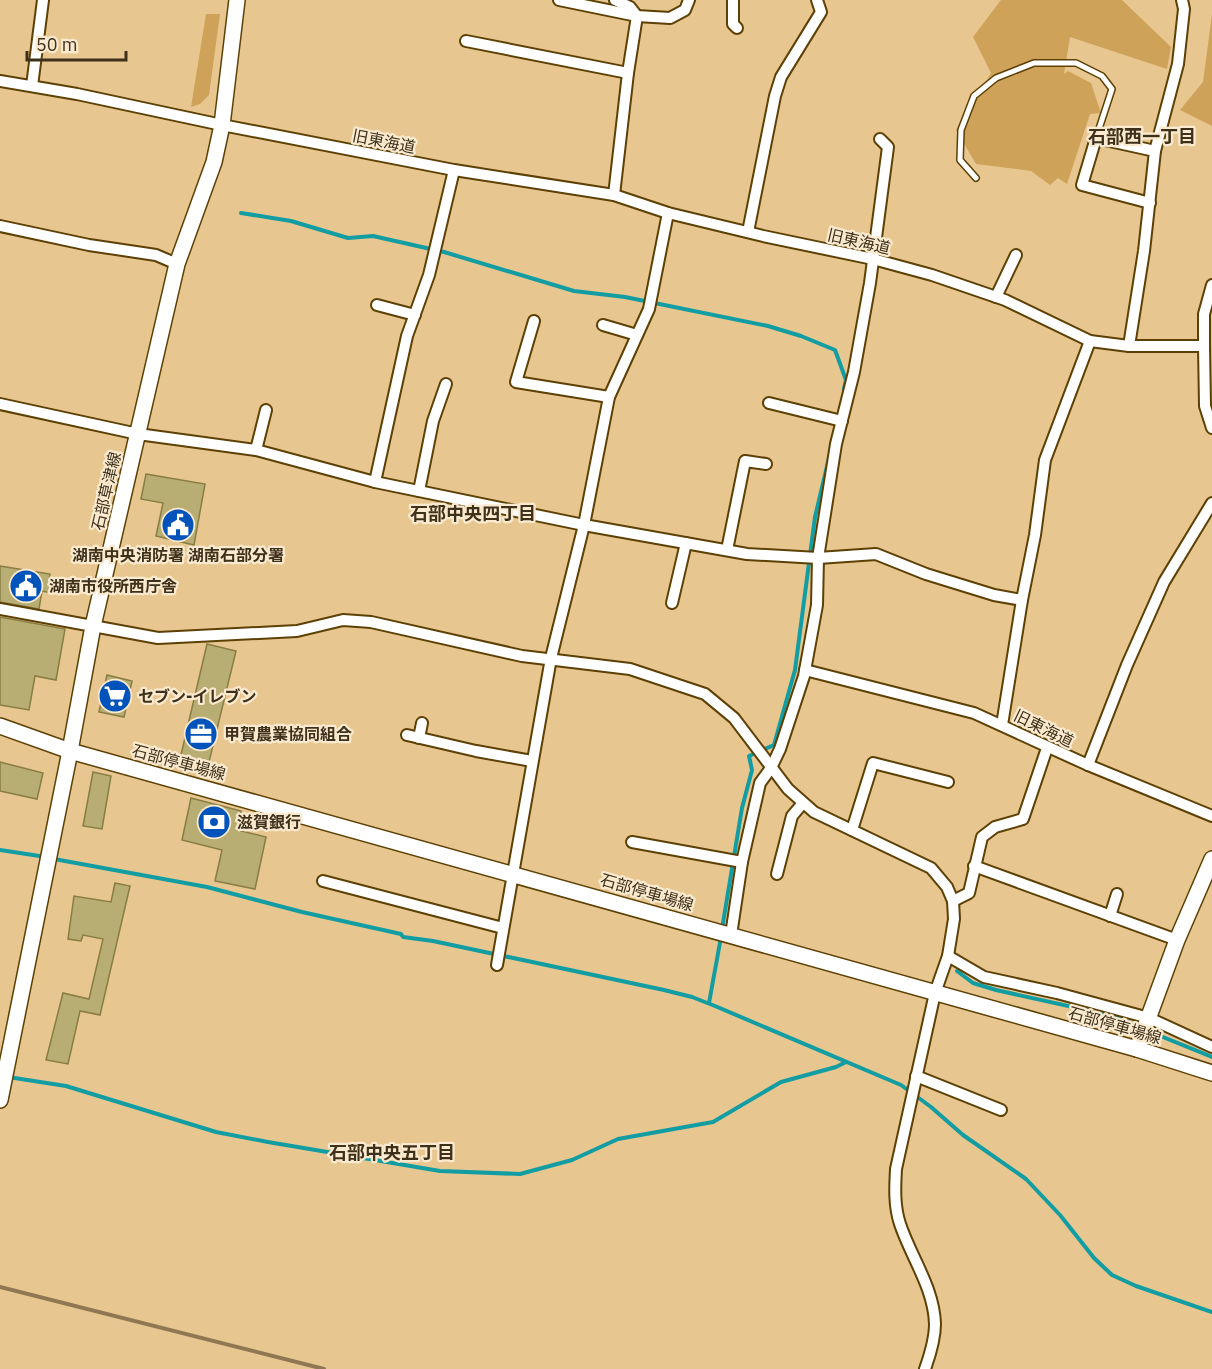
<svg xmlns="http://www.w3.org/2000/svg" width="1212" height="1369" font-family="'IBM Plex Sans','Noto Sans JP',sans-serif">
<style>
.green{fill:#cea259}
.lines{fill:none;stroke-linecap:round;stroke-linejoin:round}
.stream{stroke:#129da3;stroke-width:4}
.building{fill:#b8ad72;stroke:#887d43;stroke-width:1.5}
.lane-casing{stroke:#5d4004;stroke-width:8}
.street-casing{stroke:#5d4004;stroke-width:14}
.secondary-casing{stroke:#5d4004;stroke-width:18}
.lane{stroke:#fff;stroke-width:5}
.street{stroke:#fff;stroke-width:10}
.secondary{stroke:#fff;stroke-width:15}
.rail{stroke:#8e7752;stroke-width:4}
.labels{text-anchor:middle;stroke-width:4.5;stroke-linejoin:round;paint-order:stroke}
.street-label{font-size:16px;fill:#3e311b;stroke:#fbeacf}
.poi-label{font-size:16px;font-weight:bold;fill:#3e311b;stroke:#fbeacf;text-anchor:start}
.neighbourhood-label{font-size:18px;font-weight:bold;fill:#3e311b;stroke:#fbeacf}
</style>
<rect width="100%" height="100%" fill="#e8c690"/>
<g class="green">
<path d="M1001,0H1122L1171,47L1167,69L1070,37L1064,74L1068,71L1091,83L1101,113L1090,114L1067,184L1058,178L1050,185L1031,171L976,164L956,130L991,73L973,37Z"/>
<path d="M206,14H220L209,95L200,104L191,107Z"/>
<path d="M1212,14V126L1180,110L1203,82Z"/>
</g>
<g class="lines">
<g class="stream">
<path d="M241,213L291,221L348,238L373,236L444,252L574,291L625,297L768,326L801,336L835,350L846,380L844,389"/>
<path d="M0,850L46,857"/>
<path d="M54,859L207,887L302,912L401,934L403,937L433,941L664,990L692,997L715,1006L901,1085L931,1107L963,1135L1026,1179L1060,1215L1094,1258L1112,1275L1136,1286L1212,1312"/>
<path d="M722,929L742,808L752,770L749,756L774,745L795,670L815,517L829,458"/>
<path d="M957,971L973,983L996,990L1118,1017L1141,1028"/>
<path d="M709,1003L721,937"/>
<path d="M1148,1031L1212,1057"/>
<path d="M8,1077L66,1086L216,1132L268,1142L440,1171L520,1174L572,1160L618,1139L713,1122L781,1082L836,1067L846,1062"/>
</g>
</g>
<g class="building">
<path d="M146,474L205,484L194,545L156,536L163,503L141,499Z"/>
<path d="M0,566L50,574L49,580H53L51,593L42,591L39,609L0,602Z"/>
<path d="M0,617L65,629L56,680L35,676L29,710L0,705Z"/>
<path d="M207,644L236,651L208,766L180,759Z"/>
<path d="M107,675L132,681L124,717L99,712Z"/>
<path d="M0,762L43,773L37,799L0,791Z"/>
<path d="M93,772L111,776L102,829L83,826Z"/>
<path d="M191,798L241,811L237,830L266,837L255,889L215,881L222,850L182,840Z"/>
<path d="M115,883L130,886L100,1015L80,1011L68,1064L46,1060L63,993L89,999L103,939L83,935L81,941L68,939L74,896L111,902Z"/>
</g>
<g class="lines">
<g class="lane-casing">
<path id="lane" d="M976,178L960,160L961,130L974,96L996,78L1034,63H1076L1102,76L1112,89L1096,138"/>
</g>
<g class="street-casing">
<g id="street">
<path d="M559,0L637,16L670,18L685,10L689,0"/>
<path d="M615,0L630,7L637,16"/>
<path d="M733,0V24L737,28"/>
<path d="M466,41L628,73"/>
<path d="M0,81L77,94L222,125L454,170L614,195L668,213L763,236L873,259L932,275L1005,300L1090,341L1129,346H1204L1205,406L1212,428"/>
<path d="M32,86L43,0"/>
<path d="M614,195L628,73L637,16"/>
<path d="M1150,203L1082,185L1096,138L1155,151"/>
<path d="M0,226L89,245L156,255L177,264"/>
<path d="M748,232L775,96L781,77L821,12L817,0"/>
<path d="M996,297L1016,255"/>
<path d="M377,305L415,315"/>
<path d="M534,321L516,382L609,397"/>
<path d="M603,325L637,335"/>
<path d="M1129,346L1144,251L1155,151L1178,64L1184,9L1182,0"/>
<path d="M1204,346V314L1212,285"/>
<path d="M769,403L842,421"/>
<path d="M0,404L138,434L256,450L375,482L584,525L747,554L818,558L876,554L926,574L994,595L1022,600"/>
<path d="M256,450L266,410"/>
<path d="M375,482L407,336L429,275L454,170"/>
<path d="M419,491L433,421L446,384"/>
<path d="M727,550L745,461L766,464"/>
<path d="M672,603L686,543"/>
<path d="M0,609L158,638L297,631L343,620L371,622L522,656L630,669L705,694L734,718L788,789L814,812L931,868L947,887L953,901L954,919L948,956L935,993L896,1169C895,1187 894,1206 900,1224C911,1257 934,1288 935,1324C935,1339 930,1355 925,1369"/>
<path d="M805,670L974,713L1088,765L1212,816"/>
<path d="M1002,725L1022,600L1035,535L1045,460L1090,341"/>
<path d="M407,735L476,751L532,761"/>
<path d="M419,738L422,723"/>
<path d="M1088,765L1127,665L1164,582L1212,503"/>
<path d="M852,830L873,763L948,782"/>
<path d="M632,842L742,862"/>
<path d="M974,866L1177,940"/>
<path d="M777,874L792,816L803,803"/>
<path d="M323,881L503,928"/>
<path d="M953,901L969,893L982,837L995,827L1023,819L1047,748"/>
<path d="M1110,916L1117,894"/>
<path d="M731,935L742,862L760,783L771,768L780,749L804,676L817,605L818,558L836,444L854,372L870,283L888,147L880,139"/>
<path d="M948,956L984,977L1057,993L1149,1018L1212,1047"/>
<path d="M497,965L551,658L584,525L609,397L649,309L668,213"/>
<path d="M916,1076L1001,1110"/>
</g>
</g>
<g class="secondary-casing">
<g id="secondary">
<path d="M0,726L70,751L1137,1049L1212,1073"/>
<path d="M1137,1049L1177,940L1212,859"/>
<path d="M0,1100L70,751L93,626L177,264L214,162L222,125L237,0"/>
</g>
</g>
<use href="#lane" class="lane"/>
<use href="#street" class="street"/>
<use href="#secondary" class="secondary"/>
<path class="rail" d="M0,1287L324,1369"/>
</g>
<defs>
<g id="civic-disc" transform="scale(1.725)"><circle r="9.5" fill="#0153bc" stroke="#fbeacf"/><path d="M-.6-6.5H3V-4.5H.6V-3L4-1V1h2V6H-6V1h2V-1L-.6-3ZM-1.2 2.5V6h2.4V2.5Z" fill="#fff"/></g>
<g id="supermarket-disc" transform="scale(1.725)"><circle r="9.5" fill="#0153bc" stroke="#fbeacf"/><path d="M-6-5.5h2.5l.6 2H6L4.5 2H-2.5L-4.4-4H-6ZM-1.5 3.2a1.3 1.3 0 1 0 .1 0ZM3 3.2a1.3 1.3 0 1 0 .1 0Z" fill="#fff"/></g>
<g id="office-disc" transform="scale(1.725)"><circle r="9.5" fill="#0153bc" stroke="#fbeacf"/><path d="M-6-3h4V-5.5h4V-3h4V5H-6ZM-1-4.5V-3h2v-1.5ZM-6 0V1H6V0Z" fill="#fff"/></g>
<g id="bank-disc" transform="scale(1.725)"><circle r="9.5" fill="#0153bc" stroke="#fbeacf"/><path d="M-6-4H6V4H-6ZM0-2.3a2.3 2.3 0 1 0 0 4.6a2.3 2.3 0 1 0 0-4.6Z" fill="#fff"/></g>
</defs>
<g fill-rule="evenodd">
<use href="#civic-disc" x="178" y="525"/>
<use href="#civic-disc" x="26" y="586"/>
<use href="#supermarket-disc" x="115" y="696"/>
<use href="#office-disc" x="201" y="734"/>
<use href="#bank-disc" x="214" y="822"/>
</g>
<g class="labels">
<g class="street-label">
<text transform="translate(384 141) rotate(11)" y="6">旧東海道</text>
<text transform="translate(859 241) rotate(13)" y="6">旧東海道</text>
<text transform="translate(106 491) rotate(-77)" y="6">石部草津線</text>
<text transform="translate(1044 728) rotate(26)" y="6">旧東海道</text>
<text transform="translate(179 762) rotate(15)" y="6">石部停車場線</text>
<text transform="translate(647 892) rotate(16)" y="6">石部停車場線</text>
<text transform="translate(1115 1025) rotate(16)" y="6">石部停車場線</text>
</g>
<g class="poi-label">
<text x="178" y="561" text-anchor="middle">湖南中央消防署 湖南石部分署</text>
<text x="49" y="592">湖南市役所西庁舎</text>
<text x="138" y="702">セブン-イレブン</text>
<text x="224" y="740">甲賀農業協同組合</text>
<text x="237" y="828">滋賀銀行</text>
</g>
<g class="neighbourhood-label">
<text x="1142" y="143">石部西一丁目</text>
<text x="473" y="520">石部中央四丁目</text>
<text x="392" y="1159">石部中央五丁目</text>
</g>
</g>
<path d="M27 51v9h99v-9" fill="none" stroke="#3e311b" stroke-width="3"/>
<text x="36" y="51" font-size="18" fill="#3e311b" stroke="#fbeacf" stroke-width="4.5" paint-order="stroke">50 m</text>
</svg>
